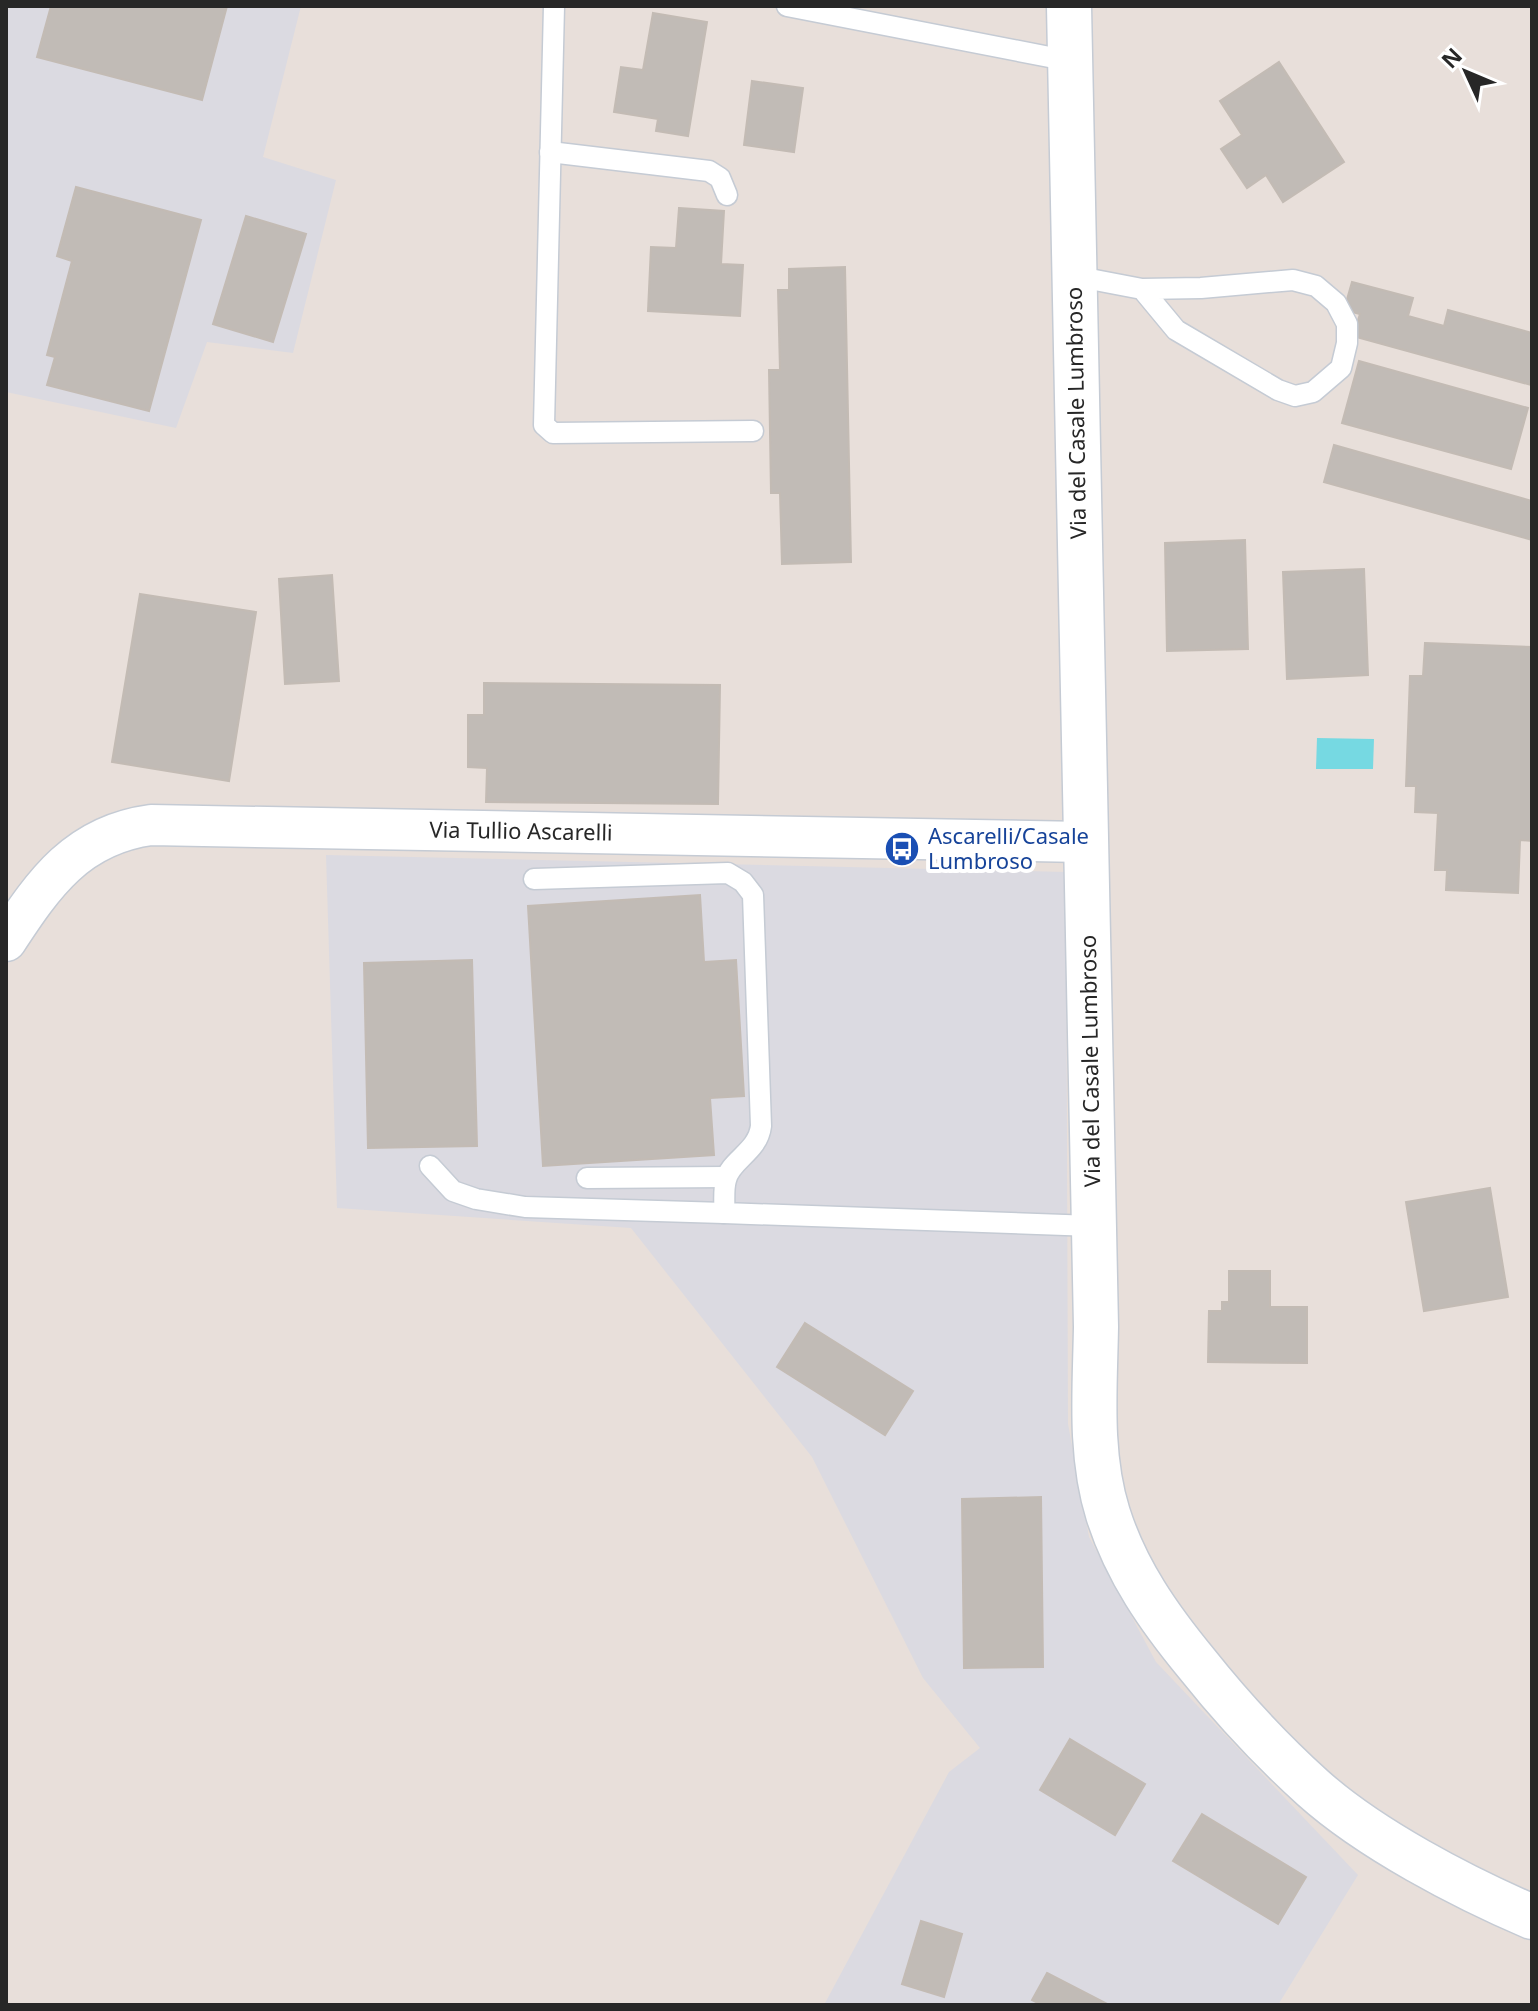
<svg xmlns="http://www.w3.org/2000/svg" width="1538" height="2011" font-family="'Noto Sans',sans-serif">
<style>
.industrial{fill:#dbdae1}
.water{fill:#76d9e2}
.building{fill:#c1bbb6;stroke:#c3bbb4;stroke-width:2}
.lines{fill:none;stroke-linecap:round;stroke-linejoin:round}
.lane-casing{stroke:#c5cbd4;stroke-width:23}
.street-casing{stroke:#c5cbd4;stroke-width:43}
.secondary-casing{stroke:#c5cbd4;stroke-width:47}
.lane{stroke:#fff;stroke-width:20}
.street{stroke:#fff;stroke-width:40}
.secondary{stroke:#fff;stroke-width:44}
.labels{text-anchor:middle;stroke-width:8;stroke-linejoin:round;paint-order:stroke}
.street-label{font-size:22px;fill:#272727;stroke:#fff}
.transit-label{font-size:22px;fill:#164399;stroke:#fff;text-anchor:start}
</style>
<rect width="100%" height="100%" fill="#e8dfda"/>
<g class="industrial">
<path d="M6,6H301L263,157L336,180L293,353L207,342L176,428L6,392Z"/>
<path d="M326,855L1066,872L1068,1424L1089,1537L1156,1662L1358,1875L1278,2005H824L949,1772L980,1748L923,1678L812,1457L631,1228L337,1208Z"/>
</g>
<path class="water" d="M1317,738L1374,739L1373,769H1316Z"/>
<g class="building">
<path d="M51,6H227L202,100L37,57Z"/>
<path d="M653,13L707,22L688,136L656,131L658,119L614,112L621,67L643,70Z"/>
<path d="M1279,62L1344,162L1283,202L1266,175L1247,188L1221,149L1242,135L1220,101Z"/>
<path d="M752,81L803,88L794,152L744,145Z"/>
<path d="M76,187L201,220L149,411L47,385L55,357L47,355L72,261L57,256Z"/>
<path d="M679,208L724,211L721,264L743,265L740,316L648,311L651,247L676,248Z"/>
<path d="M246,216L306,234L273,342L213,324Z"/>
<path d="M845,267L851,562L782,564L780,493H771L769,370H780L778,290H789V269Z"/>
<path d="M1352,282L1413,298L1408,316L1444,326L1448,310L1532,333L1531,385L1353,336L1360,314L1344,310Z"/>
<path d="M1359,361L1528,408L1511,469L1342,423Z"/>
<path d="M1334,445L1532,501V540L1324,482Z"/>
<path d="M1245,540L1248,649L1167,651L1165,543Z"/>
<path d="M1364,569L1368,675L1287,679L1283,572Z"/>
<path d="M332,575L339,681L285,684L279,579Z"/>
<path d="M140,594L256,612L229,781L112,762Z"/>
<path d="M1425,643L1532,647V841L1520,840L1518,893L1446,890L1447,870H1435L1438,813L1415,812L1416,786H1406L1410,676H1423Z"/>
<path d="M484,683L720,685L718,804L486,802L487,768L468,767V715H484Z"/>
<path d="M700,895L704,962L736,960L744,1096L710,1098L714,1155L543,1166L528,906Z"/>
<path d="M472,960L477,1146L368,1148L364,963Z"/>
<path d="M1490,1188L1508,1297L1424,1311L1406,1202Z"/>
<path d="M1229,1271H1270V1307H1307V1363L1208,1362L1209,1311H1222V1302H1229Z"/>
<path d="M805,1323L913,1391L885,1435L777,1367Z"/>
<path d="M1041,1497L1043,1667L964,1668L962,1499Z"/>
<path d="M1070,1739L1145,1784L1115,1835L1040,1790Z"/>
<path d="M1202,1814L1306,1877L1278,1924L1173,1861Z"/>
<path d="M921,1921L962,1934L944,1997L902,1984Z"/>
<path d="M1047,1973L1109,2005H1042L1032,2000Z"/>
</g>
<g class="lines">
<g class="lane-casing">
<g id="lane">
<path d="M554,6L544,425L553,433L753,431"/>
<path d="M787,6L1070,61"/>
<path d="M550,152L709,171L720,178L727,195"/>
<path d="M1074,276L1142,289L1201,288L1293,280L1316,286L1336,303L1347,324V343L1341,368L1313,392L1295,396L1278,390L1176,330L1142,289"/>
<path d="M534,879L728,873L743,882L753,895L761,1126C758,1152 730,1160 726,1180C723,1190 725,1203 724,1213L1093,1226"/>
<path d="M430,1166L453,1191L476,1199L525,1207L724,1213"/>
<path d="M587,1178L726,1177"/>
</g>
</g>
<g class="street-casing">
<path id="street" d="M6,941C44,883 77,835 151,825L1084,842"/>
</g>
<g class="secondary-casing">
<path id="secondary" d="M1069,6L1096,1327C1095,1388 1089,1454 1108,1514C1126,1571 1159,1618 1197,1664C1232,1708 1271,1750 1313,1788C1370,1839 1462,1887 1532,1917"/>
</g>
<use href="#lane" class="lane"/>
<use href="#street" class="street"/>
<use href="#secondary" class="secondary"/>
</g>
<defs>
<g id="bus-disc" transform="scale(1.8)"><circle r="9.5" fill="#1a4fb4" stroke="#fff"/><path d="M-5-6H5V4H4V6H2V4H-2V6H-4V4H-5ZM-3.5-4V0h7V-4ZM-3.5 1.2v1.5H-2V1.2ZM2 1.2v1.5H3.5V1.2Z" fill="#fff"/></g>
</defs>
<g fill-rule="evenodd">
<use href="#bus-disc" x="902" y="849"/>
</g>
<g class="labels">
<g class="street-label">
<text transform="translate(1076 413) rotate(-91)" y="8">Via del Casale Lumbroso</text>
<text transform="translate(521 831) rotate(1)" y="8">Via Tullio Ascarelli</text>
<text transform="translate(1090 1061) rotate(-91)" y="8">Via del Casale Lumbroso</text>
</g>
<g class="transit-label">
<text x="928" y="844">Ascarelli/Casale<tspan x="928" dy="25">Lumbroso</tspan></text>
</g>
</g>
<rect width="1538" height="2011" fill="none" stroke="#272727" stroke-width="16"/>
<g transform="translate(1466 72) rotate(314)" stroke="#ffffff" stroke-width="6" paint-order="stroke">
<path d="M0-6L14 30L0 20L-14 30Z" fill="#272727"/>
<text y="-12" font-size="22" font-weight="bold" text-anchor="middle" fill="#272727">N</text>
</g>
</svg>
